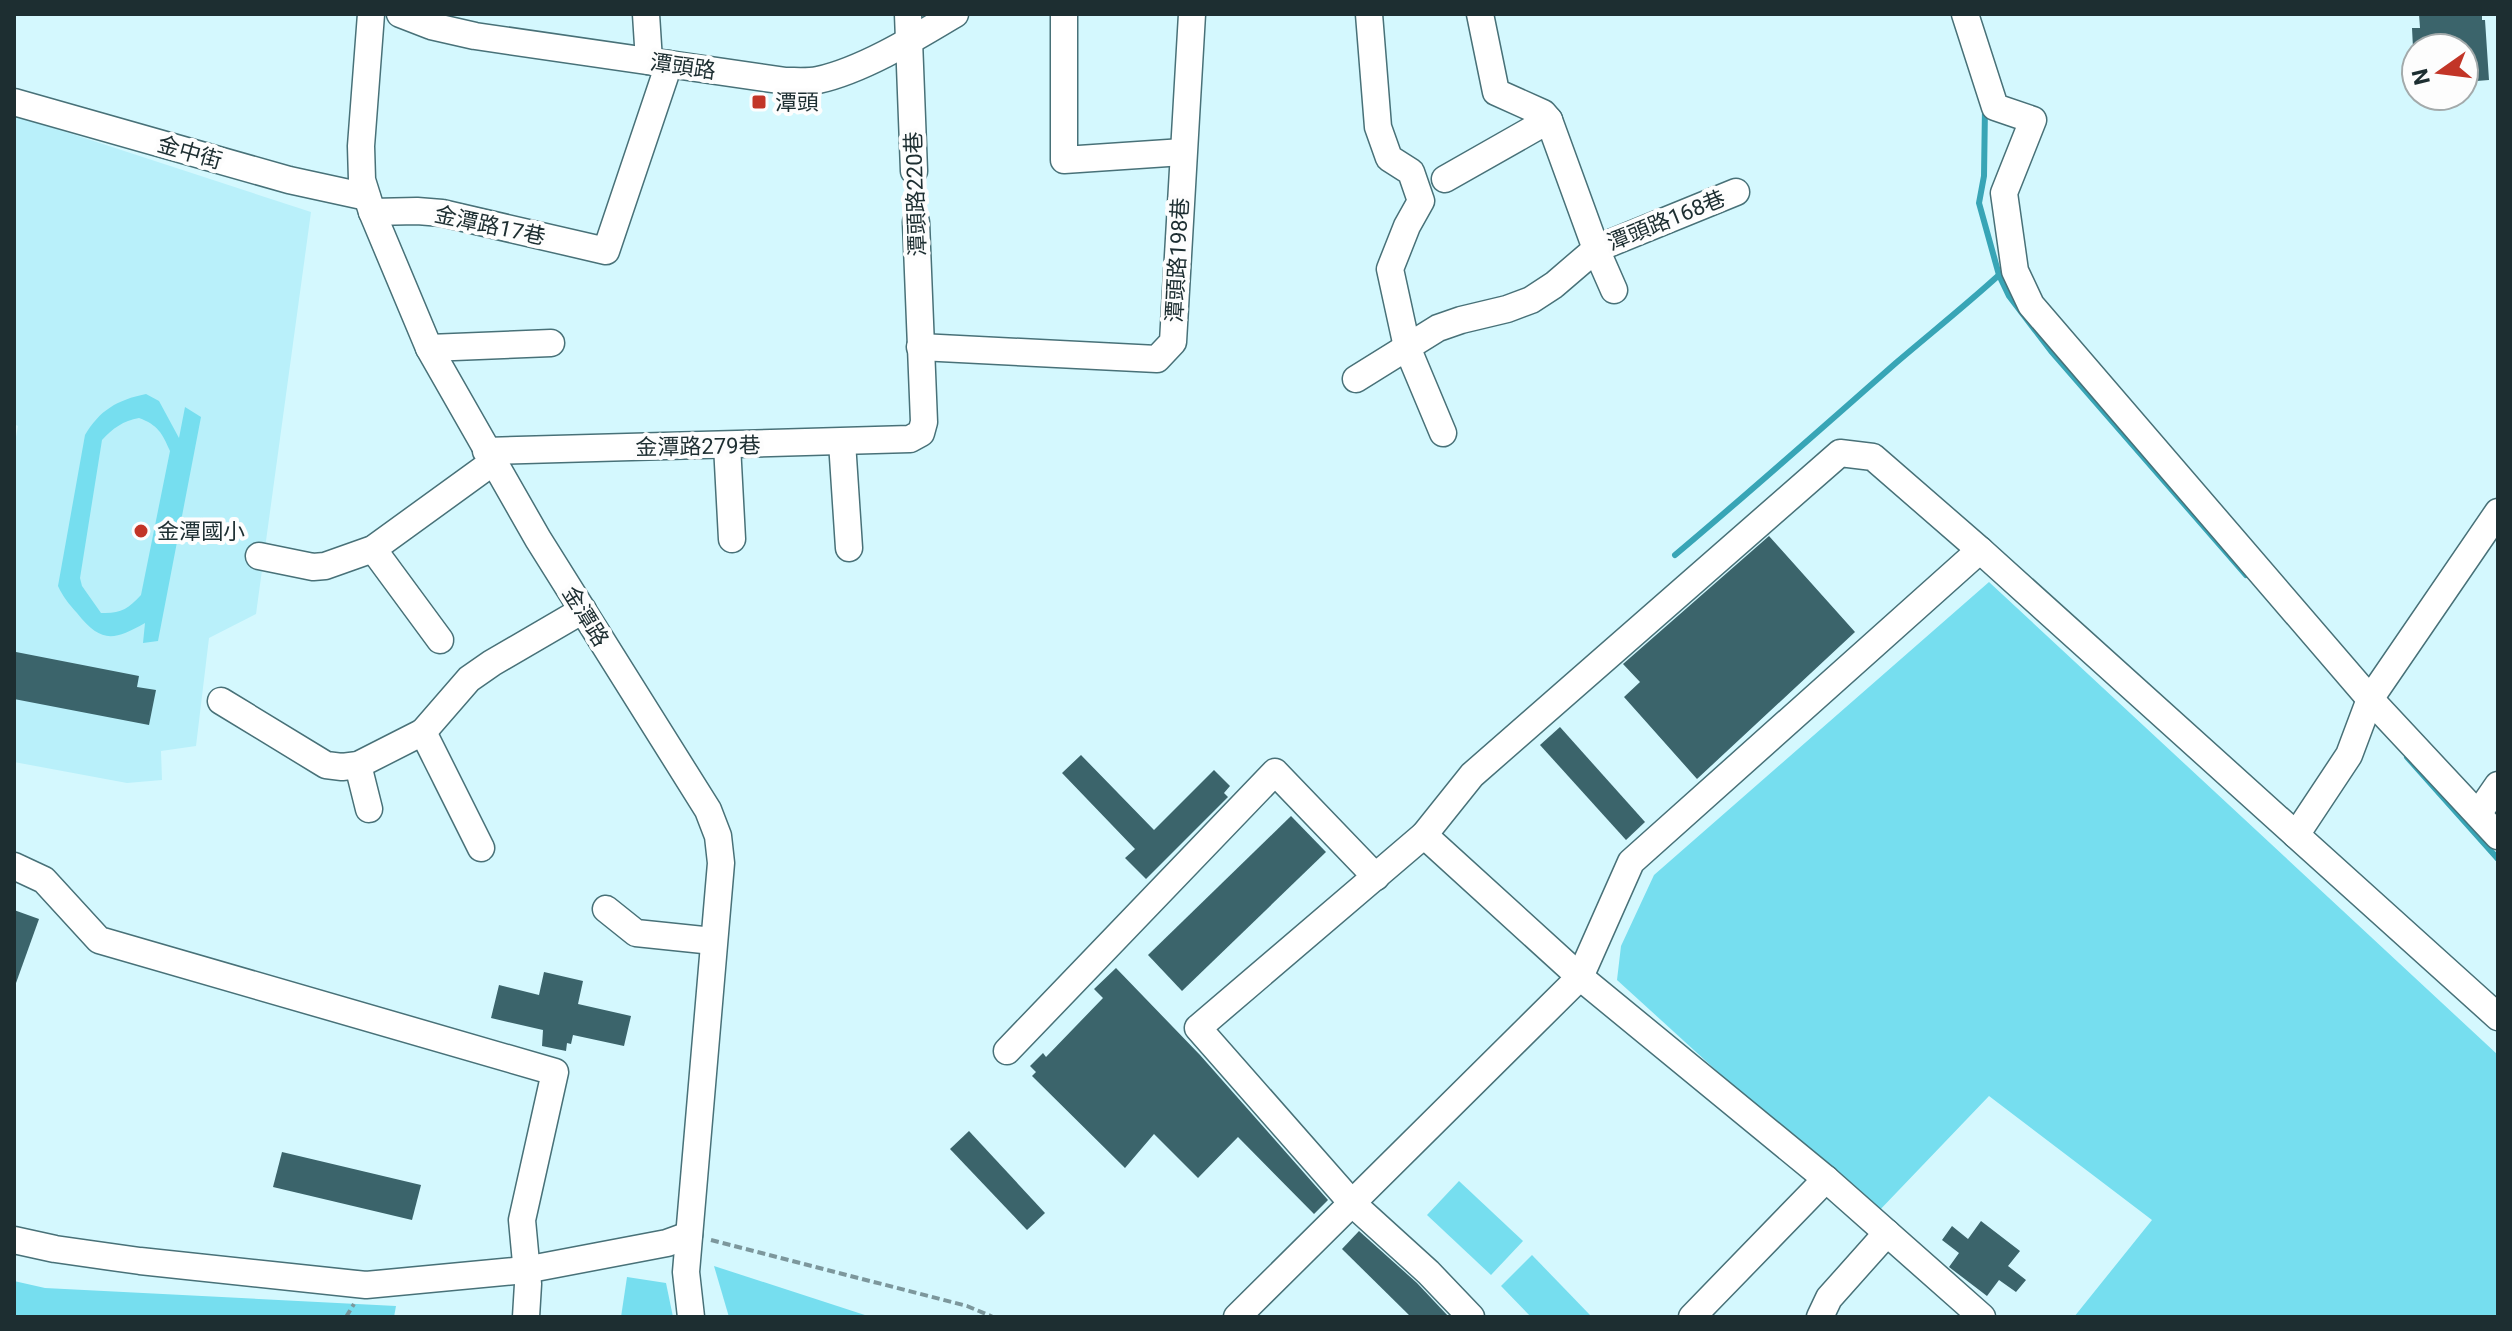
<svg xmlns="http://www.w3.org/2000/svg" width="2512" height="1331" font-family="Roboto,'Noto Sans TC',sans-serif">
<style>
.built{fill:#b9f0fa}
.green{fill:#76deef;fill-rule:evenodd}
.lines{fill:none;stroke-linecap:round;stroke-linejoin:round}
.stream{stroke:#38a5b6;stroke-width:6}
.building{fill:#3b646b}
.minor-casing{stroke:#487178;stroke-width:29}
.path{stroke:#7c979c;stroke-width:4;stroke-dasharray:8 4;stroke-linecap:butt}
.minor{stroke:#fff;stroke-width:26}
.poi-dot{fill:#c23527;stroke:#fdfdfd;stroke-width:3}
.labels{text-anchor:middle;stroke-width:8;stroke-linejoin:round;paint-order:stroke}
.street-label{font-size:22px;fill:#1d2e31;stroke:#fdfdfd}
.poi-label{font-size:22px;fill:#1d2e31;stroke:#fdfdfd;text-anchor:start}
</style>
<rect width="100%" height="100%" fill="#d4f8fe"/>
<path class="built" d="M14,115L311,212L256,614L209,638L196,746L161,751L162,780L127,783L14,762V448L18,426L14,424Z"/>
<g class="green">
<path d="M146,394L159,401L179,438L185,407L201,417L158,641L143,643L145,623C113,641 101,643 77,613C69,604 63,597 58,586L85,435C100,410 117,400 146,394ZM139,418C158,425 162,433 170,451L141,595C128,609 120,614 101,613L82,586L80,578L102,440C113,428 123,421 139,418Z"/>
<path d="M1989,582L2498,1055V1317H2074L2152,1220L1989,1096L1875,1215L1617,980L1621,946L1654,875Z"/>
<path d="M1459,1181L1523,1241L1491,1275L1427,1215Z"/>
<path d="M1532,1255L1590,1315L1587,1317H1531L1501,1286Z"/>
<path d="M714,1266L871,1317H729Z"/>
<path d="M627,1277L666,1283L673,1317H621Z"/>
<path d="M14,1281L45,1288L396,1306L394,1317H14Z"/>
</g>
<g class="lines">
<g class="stream">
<path d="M1985,107L1984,176L1979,203L1999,275L2009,296L2051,351L2246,575"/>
<path d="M1675,555C1750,492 1823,427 1897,362C1931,333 1966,305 1999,275"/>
<path d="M2407,757L2498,859"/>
</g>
</g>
<g class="building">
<path d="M2419,14H2482V20H2485L2489,80L2464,82V48H2413L2412,28H2420Z"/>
<path d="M1769,536L1855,632L1697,779L1624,697L1640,682L1623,664Z"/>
<path d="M16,652L139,676L137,687L156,690L149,725L14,699Z"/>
<path d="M1560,727L1645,822L1626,840L1540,745Z"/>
<path d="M1081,755L1154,830L1214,770L1230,786L1224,793L1228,797L1146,879L1125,858L1135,849L1062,773Z"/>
<path d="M1291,816L1326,852L1182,991L1148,955Z"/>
<path d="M14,910L39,919L16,983H14Z"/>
<path d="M1116,968L1200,1055L1328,1200L1314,1214L1238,1137L1198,1178L1154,1134L1125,1168L1032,1076L1036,1072L1030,1066L1043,1053L1046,1057L1103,998L1094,989Z"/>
<path d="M544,972L583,981L578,1004L631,1016L624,1046L573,1035L571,1044L567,1043L566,1051L542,1046L543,1030L491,1018L499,985L539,995Z"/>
<path d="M969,1131L1045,1213L1027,1230L950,1149Z"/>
<path d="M282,1152L421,1185L412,1220L273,1187Z"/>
<path d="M1981,1221L2020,1251L2008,1266L2026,1280L2016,1292L1999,1280L1987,1296L1949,1267L1959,1253L1942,1240L1952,1226L1968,1239Z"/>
<path d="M1359,1231L1417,1283L1449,1317H1411L1342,1249Z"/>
</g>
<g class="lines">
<g class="minor-casing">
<g id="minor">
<path d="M371,14L361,146L362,180L372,212L429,348L538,539L708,810L718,836L721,863L686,1272L691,1317"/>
<path d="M400,14L431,26L475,36L786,81C796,81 808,82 818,80C863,70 915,38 955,14"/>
<path d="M646,14L649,61"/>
<path d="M908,14L914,171"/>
<path d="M1064,14V160L1183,152"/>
<path d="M1369,14L1378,127L1389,158L1411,172L1421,201L1407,226L1390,269L1407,347L1443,433"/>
<path d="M1480,14L1496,92L1543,113L1549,120L1596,249L1614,290"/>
<path d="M1965,14L1995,107L2033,120L2004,193L2015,271L2031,305L2370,699L2498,836"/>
<path d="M14,102L289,180L367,197"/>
<path d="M1445,179L1549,120"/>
<path d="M372,212L417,211L442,213L606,251L669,64"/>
<path d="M920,347L1157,359L1173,342L1192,14"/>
<path d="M429,348L551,343"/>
<path d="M1356,379L1438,328L1461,320L1507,309L1531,300L1554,285L1596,249L1736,192"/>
<path d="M842,442L849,548"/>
<path d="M727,445L732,539"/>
<path d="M486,451L910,439L921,433L924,422L916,222"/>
<path d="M373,549L440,640"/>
<path d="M259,556L313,567L325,566L373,549L493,462"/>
<path d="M221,701L326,765L342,767L358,765L423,732L469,679L492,663L583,610"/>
<path d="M423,732L481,848"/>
<path d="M358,765L369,809"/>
<path d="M2478,814L2498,785"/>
<path d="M1424,835L1472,775L1840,453L1873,457L1980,550"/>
<path d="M2296,835L2349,755L2370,699L2498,512"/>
<path d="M14,866L44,880L99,940L555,1072L522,1220L528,1284L526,1317"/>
<path d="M606,909L636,933L713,941"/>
<path d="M1007,1051L1275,772L1376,877"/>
<path d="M14,1240L55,1249L140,1261L366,1285L525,1270L667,1243L689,1235"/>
<path d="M1237,1317L1580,977L1631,862L1980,550L2498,1017"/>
<path d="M1471,1317L1428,1272L1352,1203L1198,1028L1424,835L1580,977L1826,1179L1982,1317"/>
<path d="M1692,1317L1826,1179"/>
<path d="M1820,1317L1829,1298L1887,1233"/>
</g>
</g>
<g class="path">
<path d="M711,1240L967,1306L993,1317"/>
<path d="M346,1317L354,1304"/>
</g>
<use href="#minor" class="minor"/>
</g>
<g class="poi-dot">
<rect x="751" y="94" width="16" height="16" rx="4"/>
<circle cx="141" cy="531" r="8"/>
</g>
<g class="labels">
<g class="street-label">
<text transform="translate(683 66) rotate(8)" y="8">潭頭路</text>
<text transform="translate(190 152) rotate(16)" y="8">金中街</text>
<text transform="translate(915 194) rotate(-92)" y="8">潭頭路220巷</text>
<text transform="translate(1666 220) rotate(-22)" y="8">潭頭路168巷</text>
<text transform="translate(490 225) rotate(12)" y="8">金潭路17巷</text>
<text transform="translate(1177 260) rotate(-87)" y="8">潭頭路198巷</text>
<text transform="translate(698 446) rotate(-1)" y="8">金潭路279巷</text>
<text transform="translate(586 616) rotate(58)" y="8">金潭路</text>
</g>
<g class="poi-label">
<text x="775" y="110">潭頭</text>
<text x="157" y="539">金潭國小</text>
</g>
</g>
<rect width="2512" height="1331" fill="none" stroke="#1d2e31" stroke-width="32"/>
<g transform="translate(2440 72) rotate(256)"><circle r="38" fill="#fdfdfd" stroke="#a3aaab" stroke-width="2"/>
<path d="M0-6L14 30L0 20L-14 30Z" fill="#c23527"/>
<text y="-12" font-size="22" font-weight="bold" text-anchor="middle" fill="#1d2e31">N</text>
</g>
</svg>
